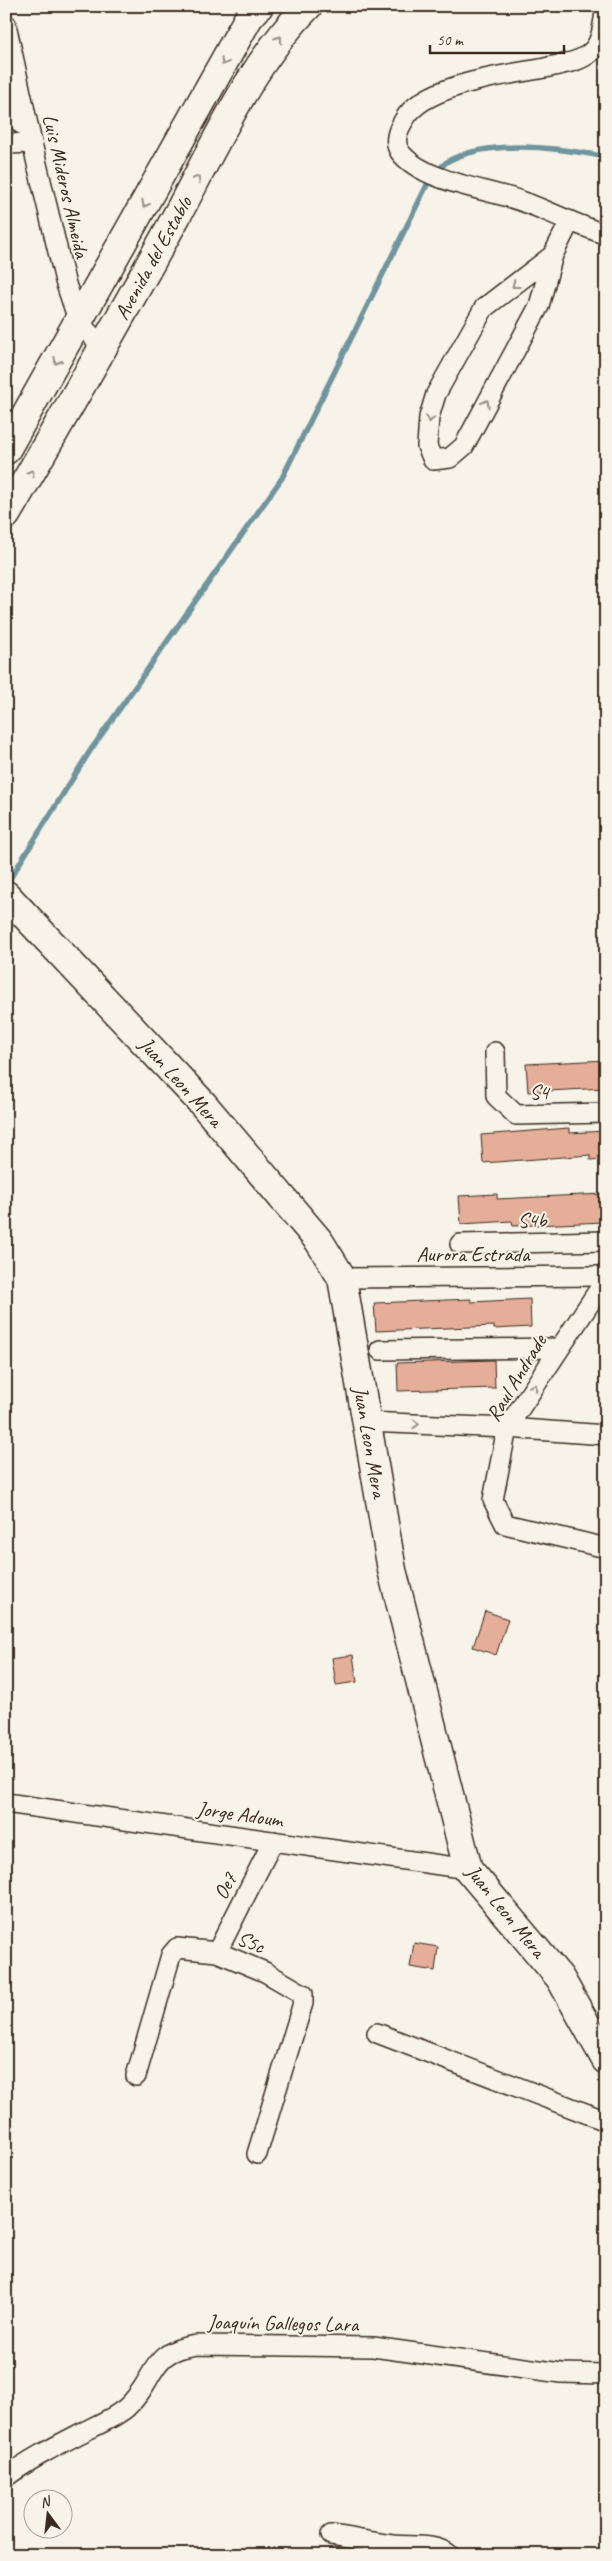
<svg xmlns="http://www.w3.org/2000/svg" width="612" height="2561" font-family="Caveat,sans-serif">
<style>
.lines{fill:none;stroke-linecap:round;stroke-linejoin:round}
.stream{stroke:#70959e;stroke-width:5.5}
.building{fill:#e4ae99;stroke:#3b2a1e}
.street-casing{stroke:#3b2a1e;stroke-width:22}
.secondary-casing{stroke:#3b2a1e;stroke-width:31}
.street{stroke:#f7f3e8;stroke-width:19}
.secondary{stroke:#f7f3e8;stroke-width:28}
.oneway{stroke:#998e83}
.labels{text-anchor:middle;stroke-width:4;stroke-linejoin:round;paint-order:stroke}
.street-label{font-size:21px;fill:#3b2a1e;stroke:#f7f3e8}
</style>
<rect width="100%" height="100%" fill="#f7f3e8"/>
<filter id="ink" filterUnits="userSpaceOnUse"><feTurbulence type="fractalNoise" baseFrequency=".02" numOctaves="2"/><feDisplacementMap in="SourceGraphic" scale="10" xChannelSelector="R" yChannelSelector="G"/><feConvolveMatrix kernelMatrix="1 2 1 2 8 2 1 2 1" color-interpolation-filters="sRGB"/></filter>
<g filter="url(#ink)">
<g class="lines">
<path class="stream" d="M6,885L90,751L282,478L427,185C433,178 441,164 450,160C492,139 561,148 606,157"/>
</g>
<g class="building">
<path d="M606,1060V1088L528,1092L526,1064Z"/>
<path d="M569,1128V1133L606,1131V1159L590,1160V1155L483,1163L481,1135Z"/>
<path d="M497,1194V1199L603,1194L604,1222L513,1226L512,1221L461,1224L459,1196Z"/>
<path d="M471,1299V1302L530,1299L531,1327L494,1329V1326L376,1331L374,1303Z"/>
<path d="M494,1360L495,1388L398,1391L397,1363Z"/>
<path d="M485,1611L508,1619L496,1655L473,1647Z"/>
<path d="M353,1655L357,1682L336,1685L332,1658Z"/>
<path d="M414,1943L438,1947L435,1971L410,1967Z"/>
</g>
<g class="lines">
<g class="street-casing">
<g id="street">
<path d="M6,24L32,143L65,281L79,323L104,348"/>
<path d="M6,97L21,124"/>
<path d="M6,144L32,143"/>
<path d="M570,221L606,235"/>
<path d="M553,255L484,308L436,394L429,417L427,446L433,460L450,458L464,446L539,306L553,255L570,221C553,214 536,206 518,200C485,189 422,181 400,152C393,141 398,130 404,120C423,84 507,75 545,68C560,64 579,63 591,52C603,42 603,21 606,6"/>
<path d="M495,1052L496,1096L516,1115L606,1113"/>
<path d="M460,1244L606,1241"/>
<path d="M342,1278L606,1276"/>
<path d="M606,1279L507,1428L493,1500L505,1524L606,1548"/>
<path d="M380,1350L559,1348"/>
<path d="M367,1422L507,1428L606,1435"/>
<path d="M6,1803L468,1869"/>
<path d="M217,1952L273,1841"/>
<path d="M377,2033L606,2121"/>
<path d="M136,2076L171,1955L177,1948L217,1952L265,1972L303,1994V2003L257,2154"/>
<path d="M6,2477C30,2459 56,2446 83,2432C97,2425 114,2418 126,2408C158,2379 147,2351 197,2345L373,2347L561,2373L606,2374"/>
<path d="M331,2535C351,2538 372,2542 393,2545C411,2547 435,2543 450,2555"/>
</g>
</g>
<g class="secondary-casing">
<g id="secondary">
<path d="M6,450L249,17L259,6"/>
<path d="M6,515C64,416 121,317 176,217C215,145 250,65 308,6"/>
<path d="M6,895L203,1104L319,1241L342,1278L392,1570L468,1869L560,1978L606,2060"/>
</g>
</g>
<use href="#street" class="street"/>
<use href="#secondary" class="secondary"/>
</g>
<defs><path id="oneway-chevron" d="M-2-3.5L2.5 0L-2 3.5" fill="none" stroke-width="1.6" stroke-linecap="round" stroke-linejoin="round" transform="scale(1.25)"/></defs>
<g class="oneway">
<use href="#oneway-chevron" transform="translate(279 39) rotate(-55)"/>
<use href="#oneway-chevron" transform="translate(224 62) rotate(119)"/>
<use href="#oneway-chevron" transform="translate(197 179) rotate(-61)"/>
<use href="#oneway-chevron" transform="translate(145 204) rotate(119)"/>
<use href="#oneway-chevron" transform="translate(515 285) rotate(143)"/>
<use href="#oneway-chevron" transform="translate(57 361) rotate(120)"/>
<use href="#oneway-chevron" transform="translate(486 403) rotate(-62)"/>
<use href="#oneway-chevron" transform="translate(430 419) rotate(99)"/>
<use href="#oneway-chevron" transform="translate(31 473) rotate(-60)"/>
<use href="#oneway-chevron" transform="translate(534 1387) rotate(-57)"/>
<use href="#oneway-chevron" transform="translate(416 1424) rotate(2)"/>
</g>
</g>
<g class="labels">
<g class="street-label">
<text transform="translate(66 186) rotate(77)" y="7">Luis Mideros Almeida</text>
<text transform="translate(153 258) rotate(-61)" y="7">Avenida del Establo</text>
<text transform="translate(181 1082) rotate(48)" y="7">Juan Leon Mera</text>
<text transform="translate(539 1092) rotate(-2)" y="7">S4</text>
<text transform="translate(532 1220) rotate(-1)" y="7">S4b</text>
<text x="473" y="1261">Aurora Estrada</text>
<text transform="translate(516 1378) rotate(-59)" y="7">Raul Andrade</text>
<text transform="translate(370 1442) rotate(80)" y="7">Juan Leon Mera</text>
<text transform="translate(240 1814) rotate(8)" y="7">Jorge Adoum</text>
<text transform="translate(225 1886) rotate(-63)" y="7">Oe7</text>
<text transform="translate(506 1911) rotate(51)" y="7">Juan Leon Mera</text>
<text transform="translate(251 1942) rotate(23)" y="7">S5c</text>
<text transform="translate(283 2323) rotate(1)" y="7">Joaquín Gallegos Lara</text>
</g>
</g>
<rect width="612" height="2561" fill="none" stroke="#f7f3e8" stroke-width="25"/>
<rect x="12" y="12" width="587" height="2536" fill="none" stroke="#3b2a1e" stroke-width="2" filter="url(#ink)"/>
<g transform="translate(48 2514) rotate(345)"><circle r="24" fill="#f7f3e8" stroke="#aca397"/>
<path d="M0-4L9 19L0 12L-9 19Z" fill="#3b2a1e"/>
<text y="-8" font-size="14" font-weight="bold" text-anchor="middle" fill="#3b2a1e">N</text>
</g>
<path d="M430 45v8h134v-8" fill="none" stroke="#3b2a1e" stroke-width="2.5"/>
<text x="437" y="45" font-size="15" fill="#3b2a1e" stroke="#f7f3e8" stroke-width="4" paint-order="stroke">50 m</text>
</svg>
